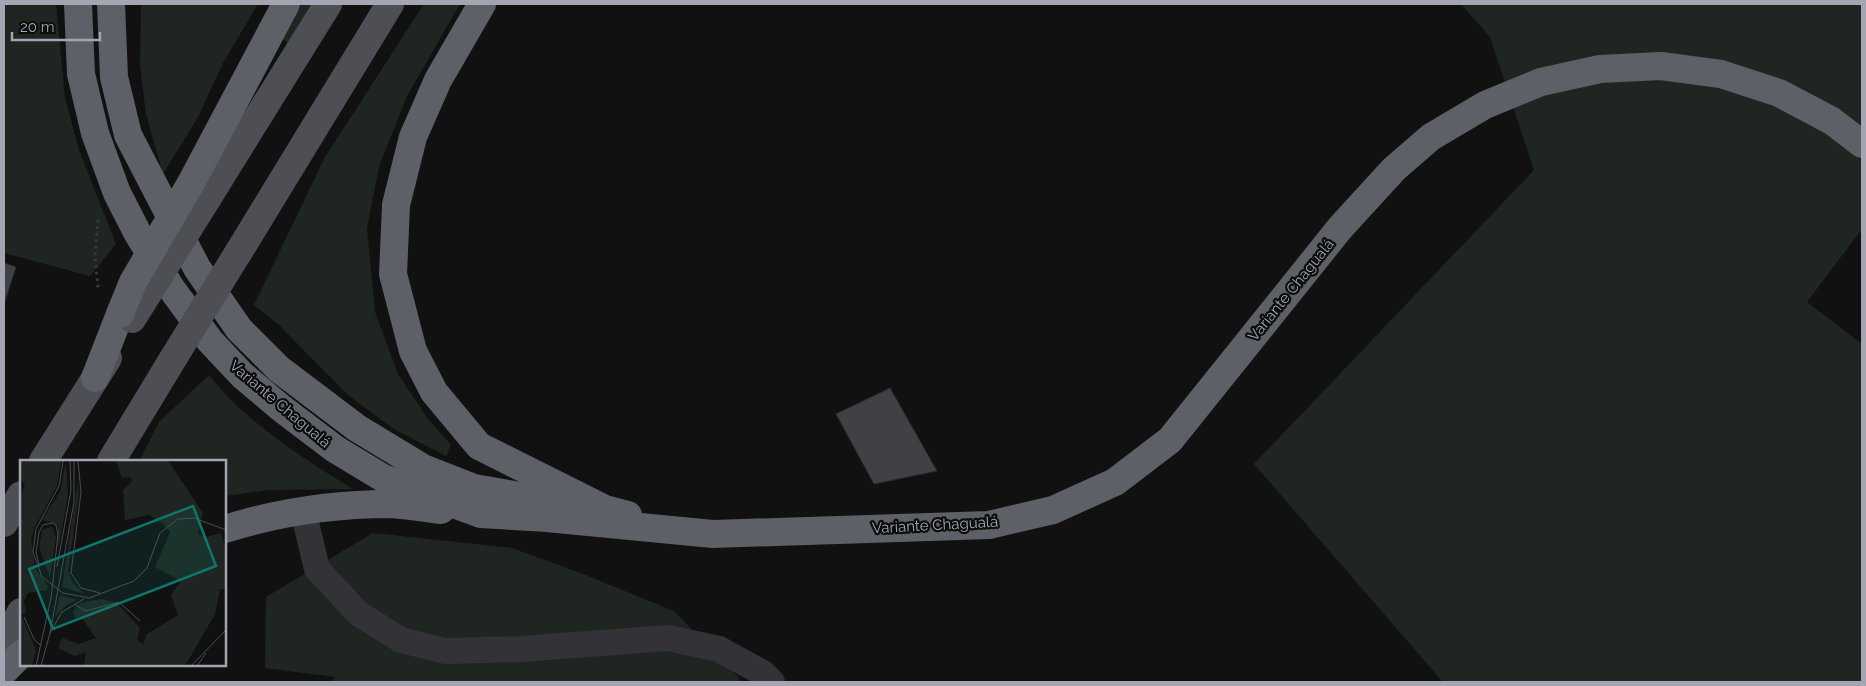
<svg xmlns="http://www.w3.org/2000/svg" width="1866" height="686" font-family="Raleway,sans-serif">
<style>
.green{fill:#1f2621}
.building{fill:#404145;stroke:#2b2b2e}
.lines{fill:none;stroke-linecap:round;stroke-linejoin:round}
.path{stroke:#38393e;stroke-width:3;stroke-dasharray:2.5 4;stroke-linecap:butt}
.street{stroke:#323237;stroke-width:26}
.primary{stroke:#4e4f55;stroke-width:28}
.highway{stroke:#5e6067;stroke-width:28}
.primary-bridge{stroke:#4e4f55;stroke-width:28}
.highway-bridge{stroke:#5e6067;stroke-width:28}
.labels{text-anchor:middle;stroke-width:4.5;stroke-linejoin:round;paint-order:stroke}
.street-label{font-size:15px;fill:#a3a6b2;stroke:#0c0c0d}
.inset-road{fill:none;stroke:#4b4d52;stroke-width:1}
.view{fill:#0f766e;fill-opacity:0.15;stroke:#0f766e;stroke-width:2.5}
.inset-edge{fill:none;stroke:#a3a6b2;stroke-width:2.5}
</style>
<rect width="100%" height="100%" fill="#111112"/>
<g class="green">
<path d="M4,4H56L65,98L79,150L116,244L90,276L4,253Z"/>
<path d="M141,4H258L223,63L198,117L163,174L146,114L140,65Z"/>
<path d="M302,4H312L288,44L283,39Z"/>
<path d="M424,4H460L407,96L379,166L367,229L375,312L398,374L428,419L451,445L446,456L394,429L348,395L280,326L254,305L325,157Z"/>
<path d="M1461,4H1862V229L1807,302L1862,344V682H1443L1254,464L1534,170L1490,37Z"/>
<path d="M209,375C244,421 304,459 353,489L268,490L225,496V461H139L159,422Z"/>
<path d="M373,533L512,548L588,576L674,611L739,678V682H332L335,677L265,668L266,597Z"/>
</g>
<g class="building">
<path d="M4,263L16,267L4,304Z"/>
<path d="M890,388L937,471L874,484L836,414Z"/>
</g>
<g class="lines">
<path class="path" d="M98,220L95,256L98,288"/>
<path class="street" d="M303,510L317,569L359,614L401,640L445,651L521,649L668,638L719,649L763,673L772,682"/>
<g class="primary">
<path d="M207,199L328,4"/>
<path d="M238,253L390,4"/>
<path d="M43,461L108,358"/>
<path d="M111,461L174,357"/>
<path d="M4,523L21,495"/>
<path d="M4,642L21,612"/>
</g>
<g class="highway">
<path d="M78,4L81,74L95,133L117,193L138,234L171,288L210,341L242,375L281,408L335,449L383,478L481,514L547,518L713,534L989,525L1053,510L1115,482L1170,440L1340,228L1394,169L1431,137L1485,105L1541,82L1600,69L1661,66L1721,74L1779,93L1832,121L1862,144"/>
<path d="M111,4L114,77L128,135L197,268L239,329L279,369L357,428L423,468L474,488L561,503"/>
<path d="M482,4L438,80L413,137L396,205L393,274L413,351L434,392L479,446L605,509L628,515"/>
<path d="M191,183L286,4"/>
<path d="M95,378L120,314"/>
<path d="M225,529C279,512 335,504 391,504C407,505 424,508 441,510"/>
<path d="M4,671L21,654"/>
</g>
<g class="primary-bridge">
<path d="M132,319L207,199"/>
<path d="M174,357L238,253"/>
</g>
<path class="highway-bridge" d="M120,314L133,282L191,183"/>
</g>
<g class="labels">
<g class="street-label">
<text transform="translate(1291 290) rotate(-51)" y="5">Variante Chagualá</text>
<text transform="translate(280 404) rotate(40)" y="5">Variante Chagualá</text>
<text transform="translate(935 525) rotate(-3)" y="5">Variante Chagualá</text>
</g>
</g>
<g transform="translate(20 460)">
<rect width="206" height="206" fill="#111112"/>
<path d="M0,1H41L37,26L15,67L11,79L15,108L28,126L27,130L8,133L4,141L6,152L1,155L16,190L12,206H0V37L5,25L0,17ZM46,1L48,34L38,91V65L22,60L40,32ZM96,1H148L183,53L178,74L186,77L201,73L206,91V129H200L195,154L165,206H64L66,192L55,196L38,188L42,178L59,184L76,178L61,157L55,158L53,152L60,143L81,139L97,143L120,168L117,180L123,184L127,174L158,155L151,135L161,121L135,107L150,72L141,62L129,55L105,60L103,30L112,22L111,17L102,18ZM58,19L59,35L48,111L53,123L64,134L42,127ZM32,66L36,77L30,118L19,88L22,70ZM40,135L57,140L46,145L35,157Z" fill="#1f2621"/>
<path class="inset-road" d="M43,1L39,26L16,69L13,92L22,117L43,133L69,138L114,121L127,108L140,73L158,59L174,58L206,70M58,1L61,32L51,113L61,128L80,133M19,104L16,92L19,72L23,65L32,63L36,65L38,74L31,139M37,107L51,30L50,1M54,144L66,151L99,142L120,161M4,157L14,179L21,186M30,173L42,152L64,139M16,206L31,138M21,206L30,173L54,42V1M171,206L206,170M177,206L186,193"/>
<path class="view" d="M173,46L196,106L33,169L9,109Z"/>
<rect width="206" height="206" class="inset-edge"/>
</g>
<rect width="1866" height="686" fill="none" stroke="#a3a6b2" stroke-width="10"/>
<path d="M12 32v8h88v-8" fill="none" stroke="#a3a6b2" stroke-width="2.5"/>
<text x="20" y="32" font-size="15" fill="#a3a6b2" stroke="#0c0c0d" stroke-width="4" paint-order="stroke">20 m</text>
</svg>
